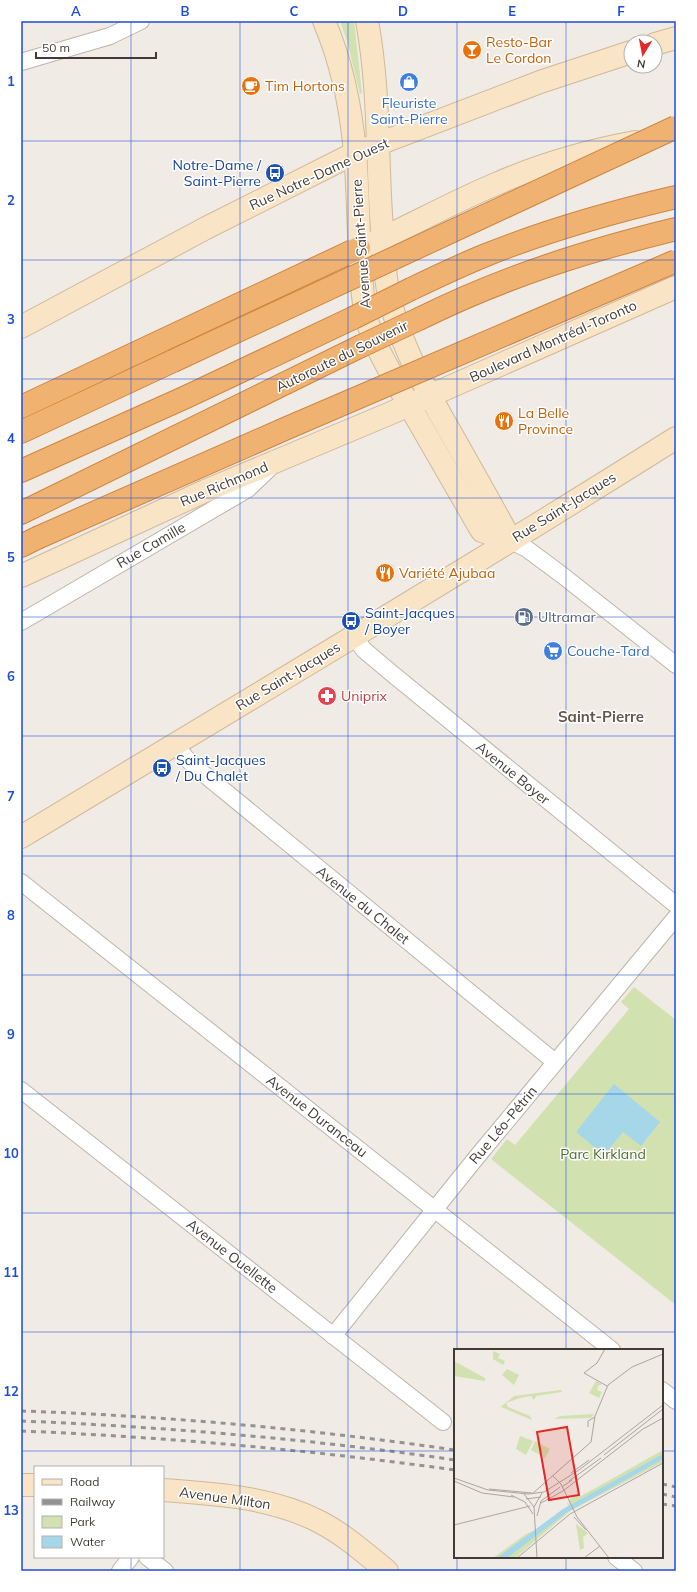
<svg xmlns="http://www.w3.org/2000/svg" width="697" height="1592" font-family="Mulish,sans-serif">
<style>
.green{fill:#d2e1b0}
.water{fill:#a5d7e8}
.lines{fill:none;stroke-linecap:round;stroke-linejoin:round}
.street-casing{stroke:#beb4ab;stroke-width:18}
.secondary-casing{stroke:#cfb99a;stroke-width:24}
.highway-casing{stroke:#cd8541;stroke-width:24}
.street{stroke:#fff;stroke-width:16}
.secondary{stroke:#f9e5c6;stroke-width:22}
.highway{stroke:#f0b270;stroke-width:22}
.rail{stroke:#939393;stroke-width:3;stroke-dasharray:5 5;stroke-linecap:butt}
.highway-bridge-casing{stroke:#cd8541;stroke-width:24;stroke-linecap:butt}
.highway-bridge{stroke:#f0b270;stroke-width:22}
.grid{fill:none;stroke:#1d4ed8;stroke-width:1;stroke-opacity:0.55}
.labels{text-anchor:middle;stroke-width:3;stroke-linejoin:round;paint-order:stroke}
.food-label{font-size:14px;fill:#c56008;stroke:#fff;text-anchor:start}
.shop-label{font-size:14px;fill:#366cbe;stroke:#fff}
.transit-label{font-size:14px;fill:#164399;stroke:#fff;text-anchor:start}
.street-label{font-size:14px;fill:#423b35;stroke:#fff}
.service-label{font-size:14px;fill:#4e5e75;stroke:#fff;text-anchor:start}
.health-label{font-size:14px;fill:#be3a42;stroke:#fff;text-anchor:start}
.park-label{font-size:14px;fill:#4f6d2e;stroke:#fff}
.neighbourhood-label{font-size:15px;font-weight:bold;fill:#63574d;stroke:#fff}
.inset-road{fill:none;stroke:#aaa59e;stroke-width:1}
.view{fill:#e52726;fill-opacity:0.15;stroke:#e52726;stroke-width:2}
.inset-edge{fill:none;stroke:#423b35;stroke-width:2}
.neatline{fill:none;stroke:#1d4ed8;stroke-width:1.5}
.grid-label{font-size:13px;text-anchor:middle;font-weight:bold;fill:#1d4ed8}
</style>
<rect width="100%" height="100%" fill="#f0ebe4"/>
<g class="green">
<path d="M340,21H354L362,93L360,94L347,41Z"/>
<path d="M634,987L676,1020V1305L491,1159L507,1139L515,1145L629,1009L621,1002Z"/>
</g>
<path class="water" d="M614,1084L660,1122L641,1146L623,1132L604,1155L576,1132Z"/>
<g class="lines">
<g class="street-casing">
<g id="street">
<path d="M21,62L110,36L141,21"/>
<path d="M511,541L527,549L562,575L676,665"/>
<path d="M21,622L248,489L272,466"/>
<path d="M354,637L364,650L395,676L676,905"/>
<path d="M175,744L186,758L199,770L555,1062"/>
<path d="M21,882L612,1350"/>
<path d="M21,1090L443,1422"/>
<path d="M333,1336L476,1158L676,917"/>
<path d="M662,1390L676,1401"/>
<path d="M147,1557L165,1571"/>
<path d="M616,1557L634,1571"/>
<path d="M120,1571L131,1557"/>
</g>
</g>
<g class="secondary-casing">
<g id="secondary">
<path d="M324,21C342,63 351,107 355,153C358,187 358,222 360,256C361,276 362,296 366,316C371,337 382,357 393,377L480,528L482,531L511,541"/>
<path d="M367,21C379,85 377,150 381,214C383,241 383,269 389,295C399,340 418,374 440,414C464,456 488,498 511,541"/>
<path d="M655,44L676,38"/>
<path d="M370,244C412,225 453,202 496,184C541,164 587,151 635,142"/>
<path d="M21,327L206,228L355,153L540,82L631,52"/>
<path d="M21,576L205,491L391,413L676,287"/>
<path d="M21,837C240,705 460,574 676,438"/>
<path d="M21,1485H35"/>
<path d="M163,1490C217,1494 272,1497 320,1522C345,1535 366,1554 387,1571"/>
</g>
</g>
<g class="highway-casing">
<g id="highway">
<path d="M411,289C436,277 461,265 486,255C548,230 612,212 676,197"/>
<path d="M421,318C504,277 586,251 676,229"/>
<path d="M21,407L359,248"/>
<path d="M21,432L173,361"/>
<path d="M21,471L186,397L353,318"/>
<path d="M21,513L359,347"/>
<path d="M21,546L37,538"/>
</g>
</g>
<use href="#street" class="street"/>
<use href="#secondary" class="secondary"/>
<use href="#highway" class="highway"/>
<g class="rail">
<path d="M21,1411C166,1416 311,1429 455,1450"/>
<path d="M21,1421C166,1427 311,1439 455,1460"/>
<path d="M21,1431C166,1437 311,1450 455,1470"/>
<path d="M662,1484L676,1487"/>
<path d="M662,1494L676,1497"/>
<path d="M662,1504L676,1506"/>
</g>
<g class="highway-bridge-casing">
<g id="highway-bridge">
<path d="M353,318L411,289"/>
<path d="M359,347L421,318"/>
<path d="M173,361L676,127"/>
<path d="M37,538L287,428L676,261"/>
</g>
</g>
<use href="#highway-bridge" class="highway-bridge"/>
</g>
<path class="grid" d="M131,21V1467M240,21V1571M348,21V1571M457,21V1350M566,21V1350M21,141H676M21,260H676M21,379H676M21,498H676M21,617H676M21,736H676M21,856H676M21,975H676M21,1094H676M21,1213H676M21,1332H676M21,1451H455M662,1451H676M131,1557V1571M457,1557V1571M566,1557V1571"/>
<defs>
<g id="bar-disc" transform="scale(1)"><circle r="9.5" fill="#e8710a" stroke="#fff"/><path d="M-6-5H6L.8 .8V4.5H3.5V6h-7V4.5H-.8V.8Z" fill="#fff"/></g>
<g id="shop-disc" transform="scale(1)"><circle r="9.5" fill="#3f7fe0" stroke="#fff"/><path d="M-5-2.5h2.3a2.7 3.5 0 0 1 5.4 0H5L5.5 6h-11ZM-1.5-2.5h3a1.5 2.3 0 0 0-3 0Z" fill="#fff"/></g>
<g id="cafe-disc" transform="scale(1)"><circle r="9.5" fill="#e8710a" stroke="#fff"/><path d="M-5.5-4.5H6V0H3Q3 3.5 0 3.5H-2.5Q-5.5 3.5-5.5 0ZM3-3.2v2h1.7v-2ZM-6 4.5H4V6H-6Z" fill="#fff"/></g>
<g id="bus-disc" transform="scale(1)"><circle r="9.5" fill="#1a4fb4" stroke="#fff"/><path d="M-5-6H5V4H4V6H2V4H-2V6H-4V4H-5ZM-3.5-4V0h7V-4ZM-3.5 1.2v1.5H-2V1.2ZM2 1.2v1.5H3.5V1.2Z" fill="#fff"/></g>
<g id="restaurant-disc" transform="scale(1)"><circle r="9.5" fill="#e8710a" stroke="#fff"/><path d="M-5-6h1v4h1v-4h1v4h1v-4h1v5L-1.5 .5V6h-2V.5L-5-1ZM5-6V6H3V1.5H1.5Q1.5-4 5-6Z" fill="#fff"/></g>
<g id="fuel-disc" transform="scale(1)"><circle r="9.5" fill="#5c6f8a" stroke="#fff"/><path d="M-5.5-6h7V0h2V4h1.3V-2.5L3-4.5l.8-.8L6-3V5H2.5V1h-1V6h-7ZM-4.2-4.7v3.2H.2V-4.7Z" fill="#fff"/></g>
<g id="supermarket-disc" transform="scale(1)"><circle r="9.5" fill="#3f7fe0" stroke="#fff"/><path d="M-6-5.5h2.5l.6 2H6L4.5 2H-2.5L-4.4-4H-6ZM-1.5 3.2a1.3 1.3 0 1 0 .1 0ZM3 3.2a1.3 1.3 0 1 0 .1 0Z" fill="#fff"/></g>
<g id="pharmacy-disc" transform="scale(1)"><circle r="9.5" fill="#e0444e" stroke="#fff"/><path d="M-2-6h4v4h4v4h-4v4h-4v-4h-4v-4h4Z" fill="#fff"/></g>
</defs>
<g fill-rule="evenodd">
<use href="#bar-disc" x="472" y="50"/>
<use href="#shop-disc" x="409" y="82"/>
<use href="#cafe-disc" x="251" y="86"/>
<use href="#bus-disc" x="275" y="173"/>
<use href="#restaurant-disc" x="504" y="421"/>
<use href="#restaurant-disc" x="385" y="573"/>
<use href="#fuel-disc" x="524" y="617"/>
<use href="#bus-disc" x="351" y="621"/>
<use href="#supermarket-disc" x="553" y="651"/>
<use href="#pharmacy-disc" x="327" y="696"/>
<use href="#bus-disc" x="162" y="768"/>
</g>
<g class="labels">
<g class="food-label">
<text x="486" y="47">Resto-Bar<tspan x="486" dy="16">Le Cordon</tspan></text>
<text x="265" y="91">Tim Hortons</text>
<text x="518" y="418">La Belle<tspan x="518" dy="16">Province</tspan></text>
<text x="399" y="578">Variété Ajubaa</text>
</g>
<g class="shop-label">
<text x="409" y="108">Fleuriste<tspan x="409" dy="16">Saint-Pierre</tspan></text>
<text x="567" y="656" text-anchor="start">Couche-Tard</text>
</g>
<g class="transit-label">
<text x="261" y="170" text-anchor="end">Notre-Dame /<tspan x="261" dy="16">Saint-Pierre</tspan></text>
<text x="365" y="618">Saint-Jacques<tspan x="365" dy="16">/ Boyer</tspan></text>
<text x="176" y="765">Saint-Jacques<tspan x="176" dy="16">/ Du Chalet</tspan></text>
</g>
<g class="street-label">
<text transform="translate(319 174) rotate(-25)" y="5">Rue Notre-Dame Ouest</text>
<text transform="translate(361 244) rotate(-94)" y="5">Avenue Saint-Pierre</text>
<text transform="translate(553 341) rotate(-24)" y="5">Boulevard Montréal-Toronto</text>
<text transform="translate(342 356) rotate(-26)" y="5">Autoroute du Souvenir</text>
<text transform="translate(224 484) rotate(-23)" y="5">Rue Richmond</text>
<text transform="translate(564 507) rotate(-32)" y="5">Rue Saint-Jacques</text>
<text transform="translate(151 545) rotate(-30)" y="5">Rue Camille</text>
<text transform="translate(288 676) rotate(-31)" y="5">Rue Saint-Jacques</text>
<text transform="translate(513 773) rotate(39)" y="5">Avenue Boyer</text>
<text transform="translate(363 905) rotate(39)" y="5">Avenue du Chalet</text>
<text transform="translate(317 1116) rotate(38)" y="5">Avenue Duranceau</text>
<text transform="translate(503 1125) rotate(-50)" y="5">Rue Léo-Pétrin</text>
<text transform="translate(232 1256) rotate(38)" y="5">Avenue Ouellette</text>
<text transform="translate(225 1498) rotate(8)" y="5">Avenue Milton</text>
</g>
<g class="service-label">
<text x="538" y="622">Ultramar</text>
</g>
<g class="health-label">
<text x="341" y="701">Uniprix</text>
</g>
<g class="park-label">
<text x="603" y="1159">Parc Kirkland</text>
</g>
<g class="neighbourhood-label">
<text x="601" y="722">Saint-Pierre</text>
</g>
</g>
<g transform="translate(454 1349)">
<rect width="209" height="209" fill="#f0ebe4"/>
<path d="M39,2L46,5L44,9L51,12L49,16L39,10ZM0,12L31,29V32L0,27ZM53,20L65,26L60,36L48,26ZM142,32L148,35L144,37L143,41L148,43L145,49L135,44ZM107,41L108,43L82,47L80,51L77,47L66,49L52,54L54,58L76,67L78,71L47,58L43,61L60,47ZM140,65L137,69L100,70L106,67ZM66,87L79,92L72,106L62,100ZM81,92L96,100L91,109L77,101ZM209,101V113L116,162L61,209H39L72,185L84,180L114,157L113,153L116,156L115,152L120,146L127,147L138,141ZM122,175L134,184L129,188L130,199L126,201Z" fill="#d2e1b0"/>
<path d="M209,105V110L112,164L53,209H43L109,160Z" fill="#a5d7e8"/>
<path class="inset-road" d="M151,0L143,14L130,24L153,37M134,78V72L141,68M150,106L209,60M117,124L135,111M99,127L107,135L123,168L155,209M0,129L34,141L74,145L90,143L125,121L209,56M0,132L28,144L60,148M115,132L147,109M108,138L118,131M35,140L78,144M70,145L80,158M78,145L137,93L141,67L154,36L178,18L209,5M57,146L71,153L79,165M72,150L87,148M87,154L109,142L189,80L209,69M83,167L87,152L106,138M120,168L132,181M0,176L76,157M63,209L116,165L209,114M83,209L80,158L88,144M130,209L146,197"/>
<path class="view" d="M113,78L125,146L95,151L83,83Z"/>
<rect width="209" height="209" class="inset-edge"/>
</g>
<rect width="697" height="1592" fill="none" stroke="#ffffff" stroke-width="44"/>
<rect x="34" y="1466" width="130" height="92" fill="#ffffff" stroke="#b3b1ae"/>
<rect x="42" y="1479" width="20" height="6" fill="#f9e5c6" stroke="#b3b1ae"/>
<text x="70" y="1486" font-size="12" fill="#423b35">Road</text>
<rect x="42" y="1499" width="20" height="6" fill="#939393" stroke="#b3b1ae"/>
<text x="70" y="1506" font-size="12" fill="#423b35">Railway</text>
<rect x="42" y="1516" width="20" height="12" fill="#d2e1b0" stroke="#b3b1ae"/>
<text x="70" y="1526" font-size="12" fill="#423b35">Park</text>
<rect x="42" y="1536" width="20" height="12" fill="#a5d7e8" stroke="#b3b1ae"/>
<text x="70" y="1546" font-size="12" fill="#423b35">Water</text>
<g transform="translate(643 54) rotate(190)"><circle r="19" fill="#ffffff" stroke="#b3b1ae"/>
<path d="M0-3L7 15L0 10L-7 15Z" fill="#e52726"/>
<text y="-6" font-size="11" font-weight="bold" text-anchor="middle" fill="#423b35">N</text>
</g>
<path d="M36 52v6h120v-6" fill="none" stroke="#423b35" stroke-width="2"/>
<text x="42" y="52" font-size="12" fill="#423b35" stroke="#ffffff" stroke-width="3" paint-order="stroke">50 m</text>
<rect x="22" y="22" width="653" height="1548" class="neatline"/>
<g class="grid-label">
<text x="76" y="16">A</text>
<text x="185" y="16">B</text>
<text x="294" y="16">C</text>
<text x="403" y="16">D</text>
<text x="512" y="16">E</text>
<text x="621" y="16">F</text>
<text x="11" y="86">1</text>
<text x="11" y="205">2</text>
<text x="11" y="324">3</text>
<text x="11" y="443">4</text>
<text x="11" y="562">5</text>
<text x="11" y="681">6</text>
<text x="11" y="801">7</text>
<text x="11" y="920">8</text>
<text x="11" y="1039">9</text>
<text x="11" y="1158">10</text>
<text x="11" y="1277">11</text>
<text x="11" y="1396">12</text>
<text x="11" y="1515">13</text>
</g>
</svg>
